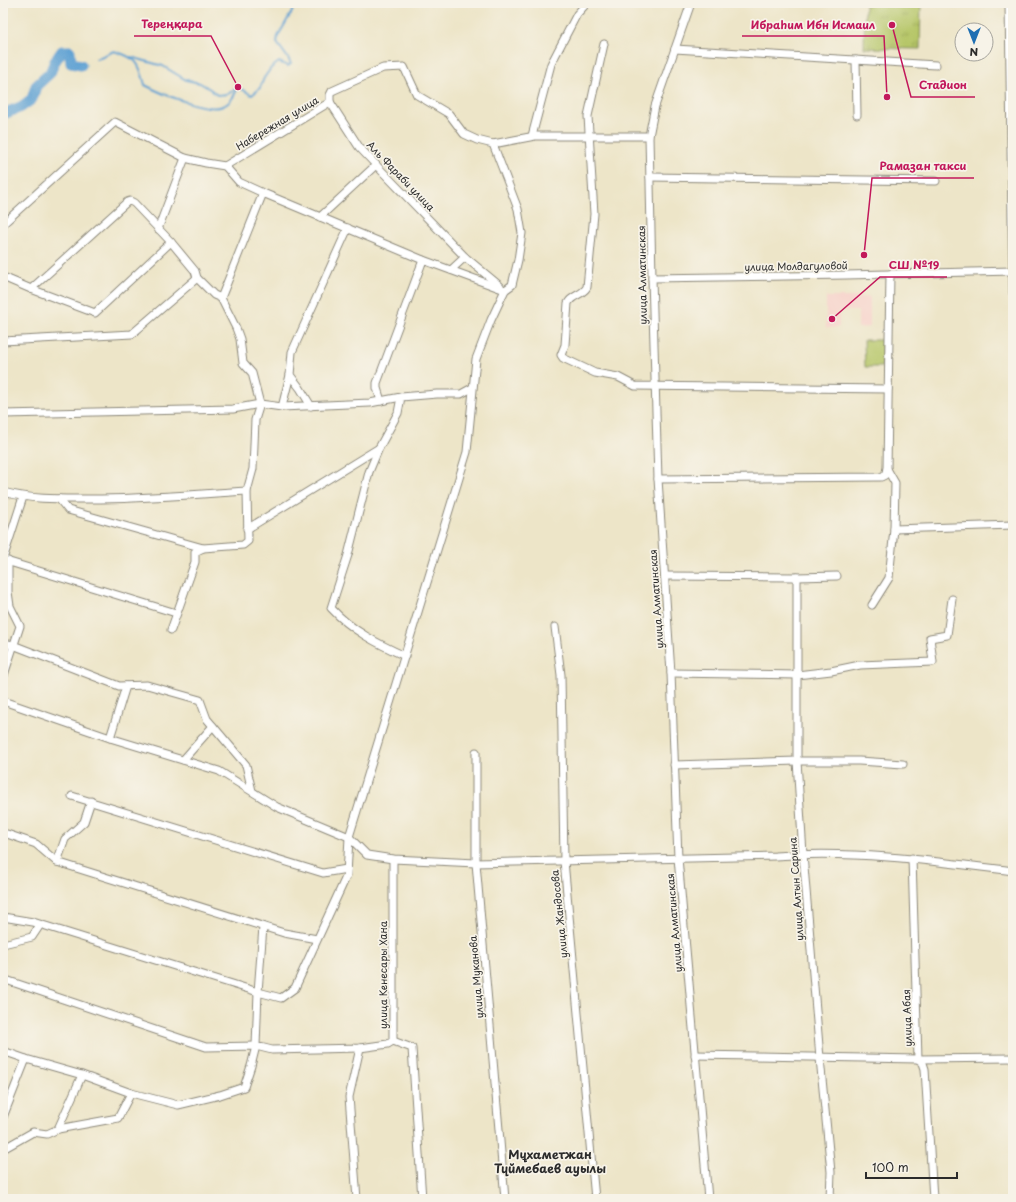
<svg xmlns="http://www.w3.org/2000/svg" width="1016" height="1202" font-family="'Playpen Sans',sans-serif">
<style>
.built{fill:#f7d1c9}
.park{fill:url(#park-tufts);stroke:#70784a}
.pitch{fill:#b6c668;stroke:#70784a}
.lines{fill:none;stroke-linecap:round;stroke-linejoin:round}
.stream{stroke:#5fa1d3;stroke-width:2}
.river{stroke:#5fa1d3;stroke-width:11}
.minor-casing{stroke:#8c887a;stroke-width:9}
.minor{stroke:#fff;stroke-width:7}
.labels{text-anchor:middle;stroke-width:3.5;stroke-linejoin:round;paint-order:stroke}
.street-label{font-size:10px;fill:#2b2b2b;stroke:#f7f3e8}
.quarter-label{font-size:12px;font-weight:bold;fill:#2b2b2b;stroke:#f7f3e8}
.leader{fill:none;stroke:#c2185b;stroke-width:1.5}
.callout-dot{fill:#c2185b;stroke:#f7f3e8;stroke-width:1.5}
.callout-label{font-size:11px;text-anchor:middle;font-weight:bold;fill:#c2185b;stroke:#f7f3e8;stroke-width:3.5;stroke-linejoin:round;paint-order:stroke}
</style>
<defs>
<pattern id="park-tufts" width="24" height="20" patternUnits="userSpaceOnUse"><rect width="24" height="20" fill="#b6c668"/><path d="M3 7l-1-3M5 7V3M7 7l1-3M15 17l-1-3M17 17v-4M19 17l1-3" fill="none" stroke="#9daa5a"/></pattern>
</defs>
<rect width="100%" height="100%" fill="#f7f3e8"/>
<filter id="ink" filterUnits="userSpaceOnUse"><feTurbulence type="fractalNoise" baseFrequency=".025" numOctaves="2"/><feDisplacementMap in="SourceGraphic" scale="8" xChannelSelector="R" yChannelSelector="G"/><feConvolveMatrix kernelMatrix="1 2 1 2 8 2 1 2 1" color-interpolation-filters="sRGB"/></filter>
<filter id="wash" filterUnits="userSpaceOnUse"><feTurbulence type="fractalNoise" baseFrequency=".012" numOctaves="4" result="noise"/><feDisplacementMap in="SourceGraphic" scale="16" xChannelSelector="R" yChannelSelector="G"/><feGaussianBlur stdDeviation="0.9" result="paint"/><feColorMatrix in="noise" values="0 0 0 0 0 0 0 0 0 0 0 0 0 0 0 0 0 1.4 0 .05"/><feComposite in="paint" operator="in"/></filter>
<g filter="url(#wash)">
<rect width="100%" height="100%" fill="#ede5c8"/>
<path class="built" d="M826,297H870V327L858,328V311H839V327L826,328Z"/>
<path class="park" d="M865,3H921L920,49L864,48Z"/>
<path class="pitch" d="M864,340H882V367H865Z"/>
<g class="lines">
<g class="stream">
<path d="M131,57L163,66L186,80L200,83L210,89L217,95L228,94L237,87"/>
<path d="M96,59L114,51C136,58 139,61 145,85C160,93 207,113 223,106C231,103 235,94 238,87L252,95L260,88L264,78L271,68L279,62L288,66L291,64L288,58L277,43L278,36L289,17L296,5L303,3"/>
</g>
<path class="river" d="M3,114L21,107L32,99L36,86L50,73L55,61L62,51H70L71,63L81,65"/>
</g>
</g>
<g filter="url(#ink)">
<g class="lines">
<g class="minor-casing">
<g id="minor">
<path d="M691,3L655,106L649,136L652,278L658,479L671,673L678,858L708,1199"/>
<path d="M1009,3L1013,293"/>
<path d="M604,44L588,116L594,214L587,287C583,295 572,295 568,303L565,345L561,355L563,358L595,373L618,377L635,386L888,389"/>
<path d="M675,49L936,65"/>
<path d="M856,60L857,115"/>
<path d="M330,102V95L332,91L383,68L404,67L417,95L449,114L464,134L477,140L493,144L535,136H649"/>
<path d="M330,102L359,147L376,165L465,257L500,286"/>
<path d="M532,136L551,64L577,14L587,3"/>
<path d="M225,166L330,102"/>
<path d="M650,177L936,181"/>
<path d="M320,217L376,165"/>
<path d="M3,224L115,122L185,158L206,163L225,166L239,182L263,193L423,260L505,290"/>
<path d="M158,229L185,158"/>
<path d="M451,270L465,257"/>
<path d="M3,277L31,289L95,313L171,242"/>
<path d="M652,278L846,275L1013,271"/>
<path d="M31,289L127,202L130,201L134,203L171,242L195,271L197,278L214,295L221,298L236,328L240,339L243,363L252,373L260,404L255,420L253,469L247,491L248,541L243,545L203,548L195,552V562L171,630"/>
<path d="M221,298L263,193"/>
<path d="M3,341L132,334L197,278"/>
<path d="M381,401L377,388V383L423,260"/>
<path d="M311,406L300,388L290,375L292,352L348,228"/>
<path d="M282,407L290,375"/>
<path d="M3,414L233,409L260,404L282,407L370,403L401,397"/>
<path d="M658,479L881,477L885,475L887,469L890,274"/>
<path d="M3,492C33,500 61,499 91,499C143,499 195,494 247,491"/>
<path d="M59,499L68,510L203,548"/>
<path d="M247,529L379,448"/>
<path d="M894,529L1013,525"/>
<path d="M3,559L23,497"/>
<path d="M3,560L176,613"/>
<path d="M665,576L797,577L837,576"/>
<path d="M797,577V761L803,854L820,1058L831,1172L830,1199"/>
<path d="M872,605L889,578L894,529L895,483L887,469"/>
<path d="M555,627L561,675L564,861L595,1199"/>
<path d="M3,643L13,645L119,686L147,685L200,700L207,719L246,765L252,791"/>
<path d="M405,656C378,644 351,630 331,608L348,555L369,472L379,448L398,413L401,397L437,394H461L472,388"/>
<path d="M671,673L797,675L831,671L860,665L933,662L930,638L947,635L952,599"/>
<path d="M3,678L20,626L10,606L8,592V561"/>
<path d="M3,701L110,738L219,771L277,807L349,837L367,855L393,859L476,863L775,856C855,850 934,861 1013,871"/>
<path d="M110,738L126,686"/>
<path d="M476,752V863L505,1199"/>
<path d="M183,760L213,726"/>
<path d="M674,765L797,761H859L903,764"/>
<path d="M72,796L323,873L347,869"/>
<path d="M91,801L84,822L65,839L57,862L284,933L317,939"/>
<path d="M3,834H7L36,844L57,862"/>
<path d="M912,858L918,1059L923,1063L925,1069L933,1199"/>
<path d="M393,859V1041"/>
<path d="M3,917L33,922L258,992L263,927"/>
<path d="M3,944L32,937L40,925"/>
<path d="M3,979L206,1047L256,1046L251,1066L244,1087L220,1095L178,1105L131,1093L118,1118L58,1129L47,1134L33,1132L3,1149"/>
<path d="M393,1041L388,1044L360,1048L272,1050L256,1046L258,992L281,998L295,988L347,875L349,837L467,452L476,359L491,320L505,290L512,285L518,260L522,233L518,209L493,144"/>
<path d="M393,1041L412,1048L422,1199"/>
<path d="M3,1051L26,1059"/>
<path d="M695,1055L918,1059L1013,1058"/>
<path d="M3,1117L26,1059L82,1075"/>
<path d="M58,1129L82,1075L131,1093"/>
<path d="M357,1199L349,1097L360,1048"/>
</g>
</g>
<use href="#minor" class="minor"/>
</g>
</g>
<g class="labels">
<g class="street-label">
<text transform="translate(277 123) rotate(-31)" y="4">Набережная улица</text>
<text transform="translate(401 176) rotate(46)" y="4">Аль Фараби улица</text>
<text transform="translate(796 266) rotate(-1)" y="4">улица Молдагуловой</text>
<text transform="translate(642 275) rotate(-91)" y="4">улица Алматинская</text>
<text transform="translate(656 599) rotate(-94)" y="4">улица Алматинская</text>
<text transform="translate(796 889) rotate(-94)" y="4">улица Алтын Сарина</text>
<text transform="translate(559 914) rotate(-96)" y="4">улица Жандосова</text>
<text transform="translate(674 923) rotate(-95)" y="4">улица Алматинская</text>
<text transform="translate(383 975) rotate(-90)" y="4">улица Кенесары Хана</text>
<text transform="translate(476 977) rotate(-95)" y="4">улица Муканова</text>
<text transform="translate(907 1018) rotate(-92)" y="4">улица Абая</text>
</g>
<g class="quarter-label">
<text x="550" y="1159">Мұхаметжан<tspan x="550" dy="14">Түймебаев ауылы</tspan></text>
</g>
</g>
<path class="leader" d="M238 87L211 36H134M887 97L884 36H742M892 25L911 97H975M864 255L872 178H974M832 319L880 277H947"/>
<g class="callout-dot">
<circle cx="238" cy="87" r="4"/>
<circle cx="887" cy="97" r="4"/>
<circle cx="892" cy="25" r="4"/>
<circle cx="864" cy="255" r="4"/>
<circle cx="832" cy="319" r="4"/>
</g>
<g class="callout-label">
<text x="172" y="28">Тереңқара</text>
<text x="813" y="29">Ибраһим Ибн Исмаил</text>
<text x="943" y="89">Стадион</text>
<text x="923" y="170">Рамазан такси</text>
<text x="914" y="269">СШ №19</text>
</g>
<rect width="1016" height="1202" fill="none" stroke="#f7f3e8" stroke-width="16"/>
<g transform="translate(974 42) rotate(180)"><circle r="19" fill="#f7f3e8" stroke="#a5a39c"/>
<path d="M0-3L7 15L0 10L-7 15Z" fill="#1f6fb2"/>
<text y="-6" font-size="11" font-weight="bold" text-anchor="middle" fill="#2b2b2b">N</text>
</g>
<path d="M866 1172v6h91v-6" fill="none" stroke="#2b2b2b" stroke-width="2"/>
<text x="872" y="1172" font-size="12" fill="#2b2b2b" stroke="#f7f3e8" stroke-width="3" paint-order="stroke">100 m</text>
</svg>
